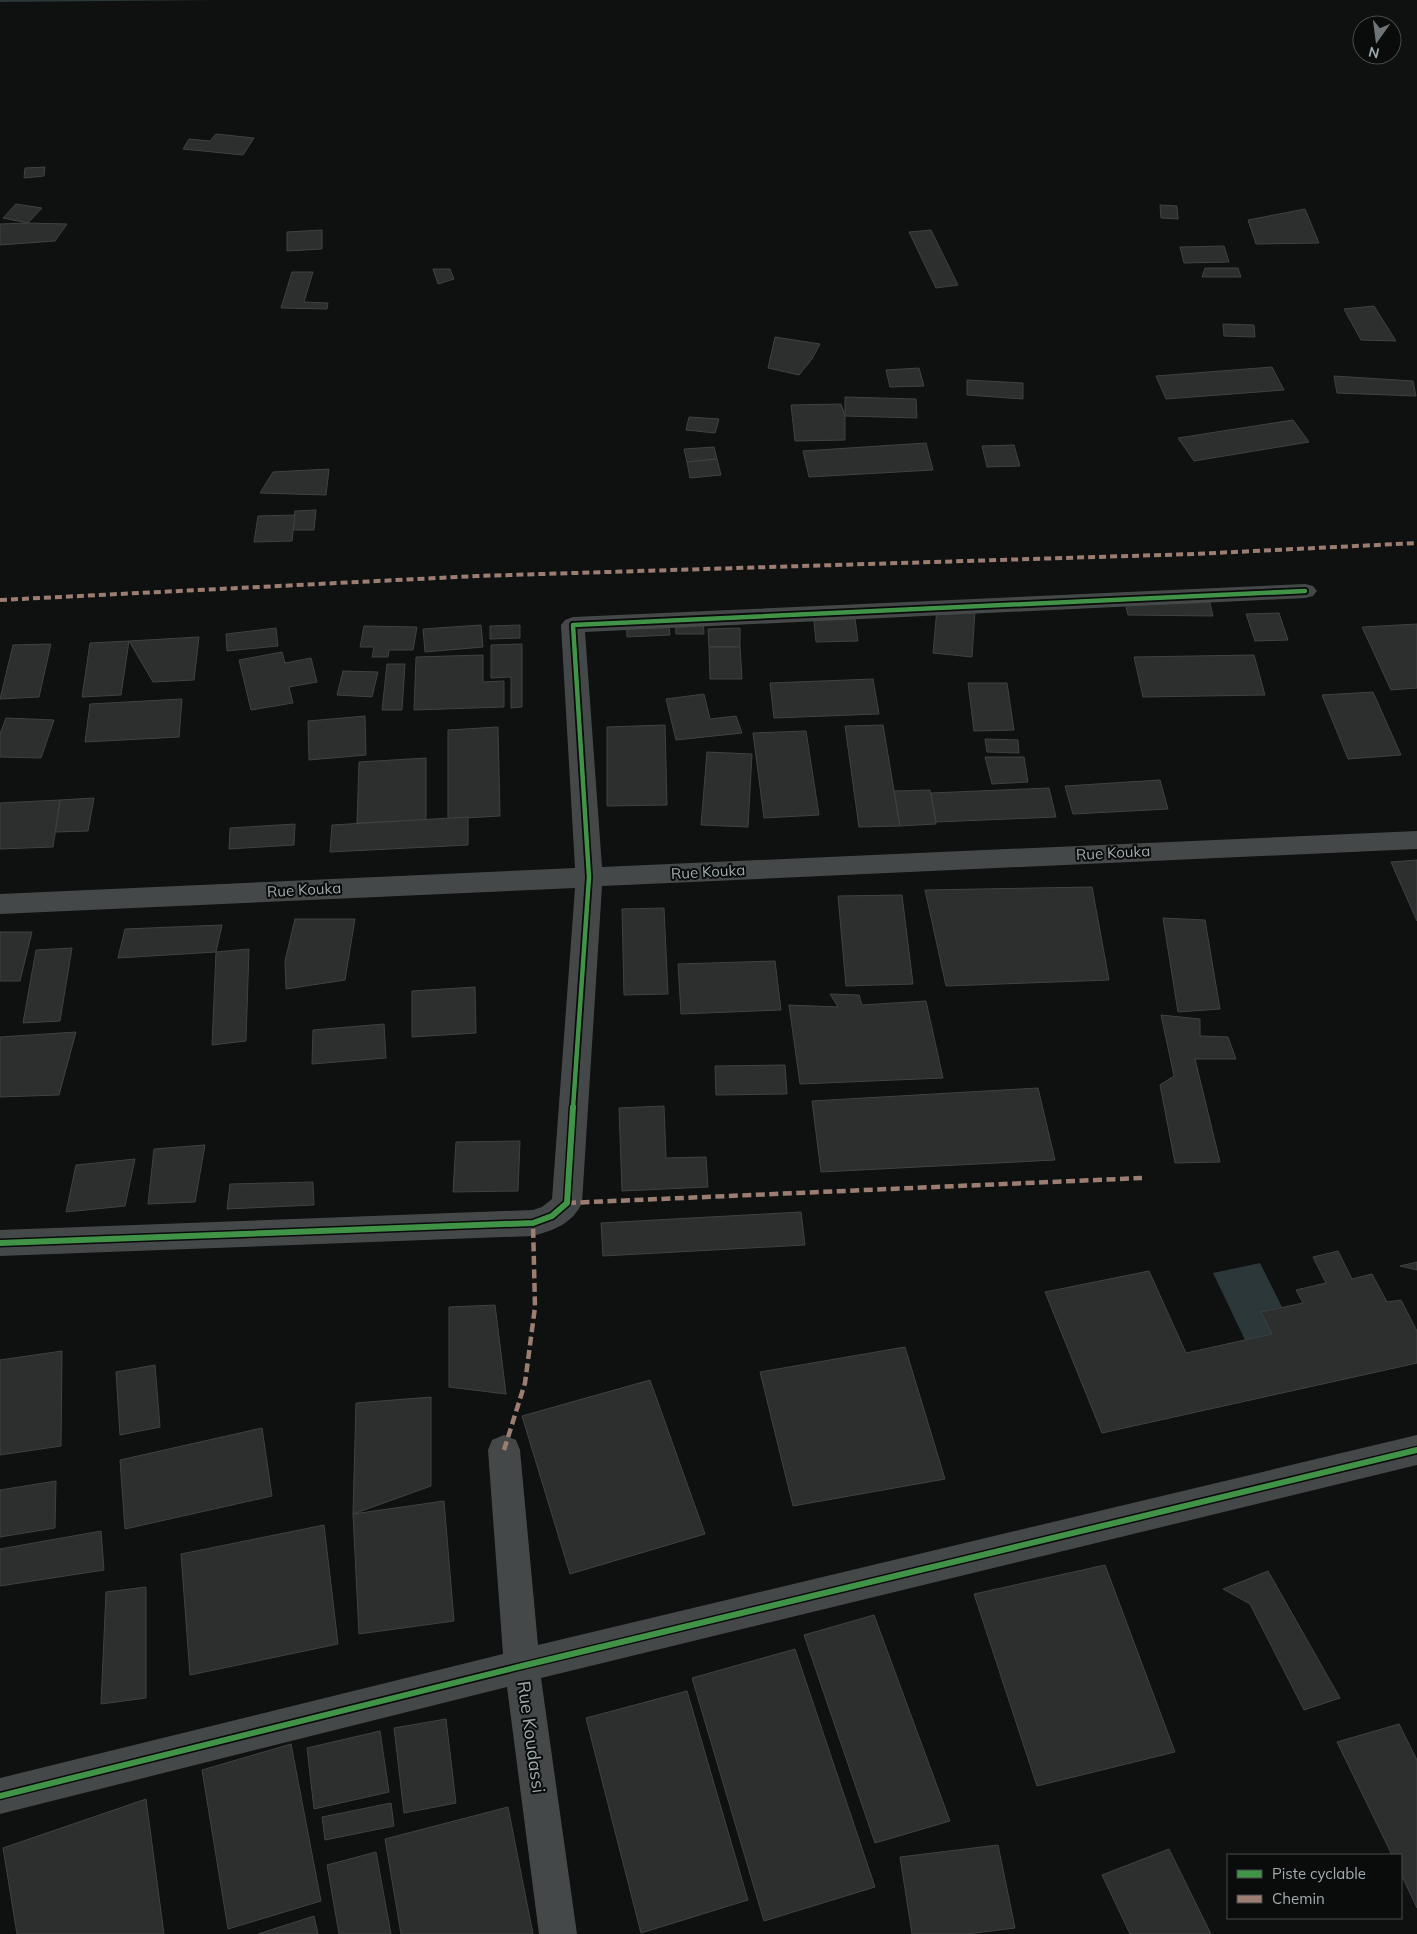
<svg xmlns="http://www.w3.org/2000/svg" width="1417" height="1934" font-family="Mulish,sans-serif">
<style>
.water{fill:#2b3738}
.building{fill:#2d2e2e;stroke:#3f4243}
.lines{fill:none;stroke-linecap:round;stroke-linejoin:round}
.street{fill:#454849;fill-rule:evenodd}
.quiet-far1{stroke:#9b7d72;stroke-width:4;stroke-dasharray:7 4;stroke-linecap:butt}
.quiet{stroke:#9b7d72;stroke-width:4.5;stroke-dasharray:9 4.5;stroke-linecap:butt}
.cycleway-far1-casing{stroke:#0a0b0b;stroke-width:8}
.cycleway-casing{stroke:#0a0b0b;stroke-width:9}
.cycleway-far1{stroke:#419447;stroke-width:4.5}
.cycleway{stroke:#419447;stroke-width:6}
.labels{text-anchor:middle;stroke-width:4;stroke-linejoin:round;paint-order:stroke}
.street-label{font-size:15px;fill:#a1acb0;stroke:#0a0b0b}
.near-street-label{font-size:18px;fill:#a1acb0;stroke:#0a0b0b}
</style>
<rect width="100%" height="100%" fill="#0f1010"/>
<g class="water">
<path d="M0,0H221L0,2Z"/>
<path d="M1260,1263L1282,1307L1261,1312L1272,1334L1245,1340L1213,1273Z"/>
</g>
<g class="building">
<path d="M216,134L254,138L243,155L183,149L189,139L210,141Z"/>
<path d="M45,167L44,176L24,178L25,168Z"/>
<path d="M16,204L42,208L28,223L3,218Z"/>
<path d="M1160,205L1177,206L1178,219L1161,218Z"/>
<path d="M1305,209L1319,243L1256,244L1248,220Z"/>
<path d="M28,223L67,224L55,241L0,245V224Z"/>
<path d="M322,230V249L287,251V232Z"/>
<path d="M931,230L958,285L936,288L909,232Z"/>
<path d="M1224,246L1229,262L1184,263L1180,247Z"/>
<path d="M1205,268H1238L1241,277H1202Z"/>
<path d="M433,269H450L454,279L438,284Z"/>
<path d="M292,272H313L304,302L328,303L327,309L281,308Z"/>
<path d="M1374,306L1396,341L1361,340L1344,309Z"/>
<path d="M1223,324L1254,325L1255,337L1224,336Z"/>
<path d="M775,337L820,344L812,359L799,375L768,368Z"/>
<path d="M1272,367L1284,390L1166,399L1156,376Z"/>
<path d="M919,368L924,386L890,387L886,370Z"/>
<path d="M1334,376L1413,381L1416,396L1337,393Z"/>
<path d="M967,380L1023,383V399L967,395Z"/>
<path d="M845,397L916,399L917,418L845,416Z"/>
<path d="M841,404L845,416V440L795,441L791,405Z"/>
<path d="M689,417L719,419L715,433L686,430Z"/>
<path d="M1293,420L1309,442L1194,461L1178,438Z"/>
<path d="M926,443L933,470L809,477L803,451Z"/>
<path d="M1014,445L1020,466L987,467L982,446Z"/>
<path d="M714,447L717,459L687,462L684,449Z"/>
<path d="M717,459L721,475L690,478L687,462Z"/>
<path d="M329,469L326,495L260,493L273,472Z"/>
<path d="M316,510L314,530H293L295,511Z"/>
<path d="M295,515L292,541L254,542L258,516Z"/>
<path d="M1124,598L1209,599L1213,616L1128,615Z"/>
<path d="M937,608L975,611L972,657L933,653Z"/>
<path d="M854,612L858,641L816,642L813,613Z"/>
<path d="M1279,613L1288,640L1255,641L1246,614Z"/>
<path d="M703,616L704,634H676L675,617Z"/>
<path d="M668,618L670,635L627,637L626,619Z"/>
<path d="M1417,624V688L1391,690L1362,627Z"/>
<path d="M481,625L483,647L425,652L423,629Z"/>
<path d="M520,625V638L490,639V626Z"/>
<path d="M364,626L417,627L413,650H389L388,657H372L374,647H360Z"/>
<path d="M276,628L278,646L227,651L226,634Z"/>
<path d="M740,628V647H709L708,629Z"/>
<path d="M199,637L194,680L153,682L129,641Z"/>
<path d="M129,641L121,695L82,697L90,643Z"/>
<path d="M51,644L39,697L0,699L13,645Z"/>
<path d="M522,644V707L511,708V677L491,678V645Z"/>
<path d="M709,647H740L742,679H710Z"/>
<path d="M282,652L285,663L311,658L317,682L289,687L293,703L251,710L239,660Z"/>
<path d="M483,655V682L504,681V707L414,710L416,657Z"/>
<path d="M1254,655L1265,695L1143,697L1134,657Z"/>
<path d="M387,664H405L402,710H382Z"/>
<path d="M343,671L378,672L372,697L337,695Z"/>
<path d="M873,679L879,714L774,718L770,683Z"/>
<path d="M968,683H1007L1014,730L974,731Z"/>
<path d="M1373,692L1401,755L1348,759L1322,695Z"/>
<path d="M704,694L710,719L736,716L742,733L676,740L666,699Z"/>
<path d="M182,699L179,737L85,742L90,704Z"/>
<path d="M365,716L366,755L309,760L308,721Z"/>
<path d="M6,718L54,720L41,758L0,757V734Z"/>
<path d="M665,725L667,805L607,806V727Z"/>
<path d="M883,725L900,826L859,827L845,726Z"/>
<path d="M498,727L500,816L448,819V730Z"/>
<path d="M806,731L819,815L764,818L753,733Z"/>
<path d="M985,739L1018,740L1019,753L987,752Z"/>
<path d="M707,752L752,754L748,827L701,825Z"/>
<path d="M985,757H1024L1028,782L992,784Z"/>
<path d="M426,758V820L357,823L359,762Z"/>
<path d="M1160,780L1168,809L1073,814L1065,786Z"/>
<path d="M1049,788L1056,817L936,822L931,793Z"/>
<path d="M930,790L936,824L900,826L894,791Z"/>
<path d="M94,798L88,831L55,832L60,800Z"/>
<path d="M60,800L53,847L0,849V803Z"/>
<path d="M468,817V845L330,852L332,825Z"/>
<path d="M295,824L294,845L229,849L230,828Z"/>
<path d="M1417,860V921L1391,862Z"/>
<path d="M1092,887L1109,980L946,986L925,890Z"/>
<path d="M902,895L913,984L846,986L838,896Z"/>
<path d="M664,908L668,994L624,995L622,909Z"/>
<path d="M1163,918L1205,920L1220,1009L1178,1012Z"/>
<path d="M295,919H355L345,980L286,989L285,961Z"/>
<path d="M222,925L216,952L118,958L125,929Z"/>
<path d="M0,932H32L20,981H0Z"/>
<path d="M72,948L60,1021L23,1023L36,950Z"/>
<path d="M249,949L246,1041L212,1045L216,952Z"/>
<path d="M775,961L781,1010L681,1014L678,964Z"/>
<path d="M475,987L476,1033L412,1037V991Z"/>
<path d="M830,994L859,995L862,1005L926,1001L943,1078L800,1084L789,1005L838,1007Z"/>
<path d="M1161,1015L1200,1019V1036L1228,1037L1236,1059H1195L1220,1162L1175,1163L1160,1085L1174,1076Z"/>
<path d="M384,1024L386,1058L312,1064L313,1030Z"/>
<path d="M76,1032L59,1095L0,1097V1037Z"/>
<path d="M785,1065L787,1094L716,1095L715,1066Z"/>
<path d="M1038,1088L1055,1160L821,1172L812,1101Z"/>
<path d="M664,1106L666,1158L706,1157L708,1187L622,1191L619,1108Z"/>
<path d="M520,1141L518,1191L453,1192L456,1142Z"/>
<path d="M205,1145L195,1202L148,1204L154,1149Z"/>
<path d="M135,1159L125,1206L66,1212L76,1165Z"/>
<path d="M313,1182L314,1205L227,1209L230,1184Z"/>
<path d="M801,1212L805,1245L603,1256L601,1223Z"/>
<path d="M1338,1251L1352,1279L1372,1274L1387,1302L1401,1300L1417,1331V1363L1102,1433L1045,1292L1149,1271L1186,1353L1272,1334L1261,1312L1303,1303L1296,1290L1326,1283L1313,1257Z"/>
<path d="M1417,1262V1270L1400,1266Z"/>
<path d="M495,1305L506,1394L449,1387V1307Z"/>
<path d="M905,1347L945,1479L793,1506L760,1372Z"/>
<path d="M62,1351L61,1446L0,1455V1360Z"/>
<path d="M155,1365L160,1427L120,1435L116,1372Z"/>
<path d="M650,1380L705,1534L570,1574L522,1416Z"/>
<path d="M431,1397V1486L353,1514L356,1403Z"/>
<path d="M262,1428L272,1496L125,1529L120,1460Z"/>
<path d="M56,1481L55,1528L0,1537V1490Z"/>
<path d="M444,1501L454,1621L359,1634L353,1514Z"/>
<path d="M324,1525L338,1644L190,1675L181,1554Z"/>
<path d="M101,1531L104,1570L0,1586V1549Z"/>
<path d="M1105,1565L1175,1752L1037,1786L974,1594Z"/>
<path d="M1268,1571L1340,1698L1304,1710L1250,1604L1223,1589Z"/>
<path d="M146,1587V1698L101,1704L106,1592Z"/>
<path d="M874,1615L950,1821L875,1843L804,1635Z"/>
<path d="M795,1649L875,1887L764,1921L692,1678Z"/>
<path d="M687,1691L748,1900L641,1933L586,1718Z"/>
<path d="M446,1719L456,1803L404,1813L394,1728Z"/>
<path d="M1399,1724L1417,1760V1908L1401,1874V1855H1392L1337,1742Z"/>
<path d="M380,1731L389,1792L314,1809L307,1748Z"/>
<path d="M291,1744L321,1901L228,1929L202,1770Z"/>
<path d="M146,1799L164,1934H17L3,1848Z"/>
<path d="M391,1803L394,1826L325,1840L322,1817Z"/>
<path d="M508,1807L533,1934H401L385,1839Z"/>
<path d="M998,1845L1015,1928L967,1934H912L900,1857Z"/>
<path d="M1169,1849L1211,1934H1130L1102,1875Z"/>
<path d="M376,1852L391,1934H339L327,1865Z"/>
<path d="M314,1916L318,1934H258Z"/>
</g>
<g class="lines">
<g class="street">
<path d="M1305,584L1313,586L1317,591L1313,596L1305,598L585,632L602,867L1417,831V849L602,886L582,1203C572,1224 554,1230 533,1236L0,1256V1230L533,1210L542,1207L552,1199L575,888L0,914V894L575,868L561,625L565,620L573,617Z"/>
<path d="M504,1435L516,1440L520,1450L538,1645L1417,1435V1465L541,1678L577,1934H539L507,1687L0,1814V1778L503,1654L488,1450L492,1440Z"/>
</g>
<path class="quiet-far1" d="M0,600L477,576L1194,554L1417,543"/>
<g class="quiet">
<path d="M567,1203L1142,1178"/>
<path d="M504,1450L525,1383L535,1307L533,1223"/>
</g>
<g class="cycleway-far1-casing">
<path id="cycleway-far1" d="M573,1108L589,877L573,625L1305,591"/>
</g>
<g class="cycleway-casing">
<g id="cycleway">
<path d="M0,1243L533,1223L552,1216L567,1203L573,1107"/>
<path d="M0,1796L522,1666L1417,1450"/>
</g>
</g>
<use href="#cycleway-far1" class="cycleway-far1"/>
<use href="#cycleway" class="cycleway"/>
</g>
<g class="labels">
<g class="street-label">
<text transform="translate(1113 853) rotate(-3)" y="5">Rue Kouka</text>
<text transform="translate(708 872) rotate(-3)" y="5">Rue Kouka</text>
<text transform="translate(304 890) rotate(-3)" y="5">Rue Kouka</text>
</g>
<g class="near-street-label">
<text transform="translate(531 1737) rotate(82)" y="6">Rue Koudassi</text>
</g>
</g>
<rect x="1227" y="1854" width="175" height="65" fill="#0a0b0b" stroke="#464b4d"/>
<rect x="1237" y="1870" width="25" height="8" fill="#419447" stroke="#464b4d"/>
<text x="1272" y="1879" font-size="15" fill="#a1acb0">Piste cyclable</text>
<rect x="1237" y="1895" width="25" height="8" fill="#9b7d72" stroke="#464b4d"/>
<text x="1272" y="1904" font-size="15" fill="#a1acb0">Chemin</text>
<g transform="translate(1377 40) rotate(194)"><circle r="24" fill="#0a0b0b" stroke="#464b4d"/>
<path d="M0-4L9 19L0 12L-9 19Z" fill="#6e7578"/>
<text y="-8" font-size="14" font-weight="bold" text-anchor="middle" fill="#a1acb0">N</text>
</g>
</svg>
